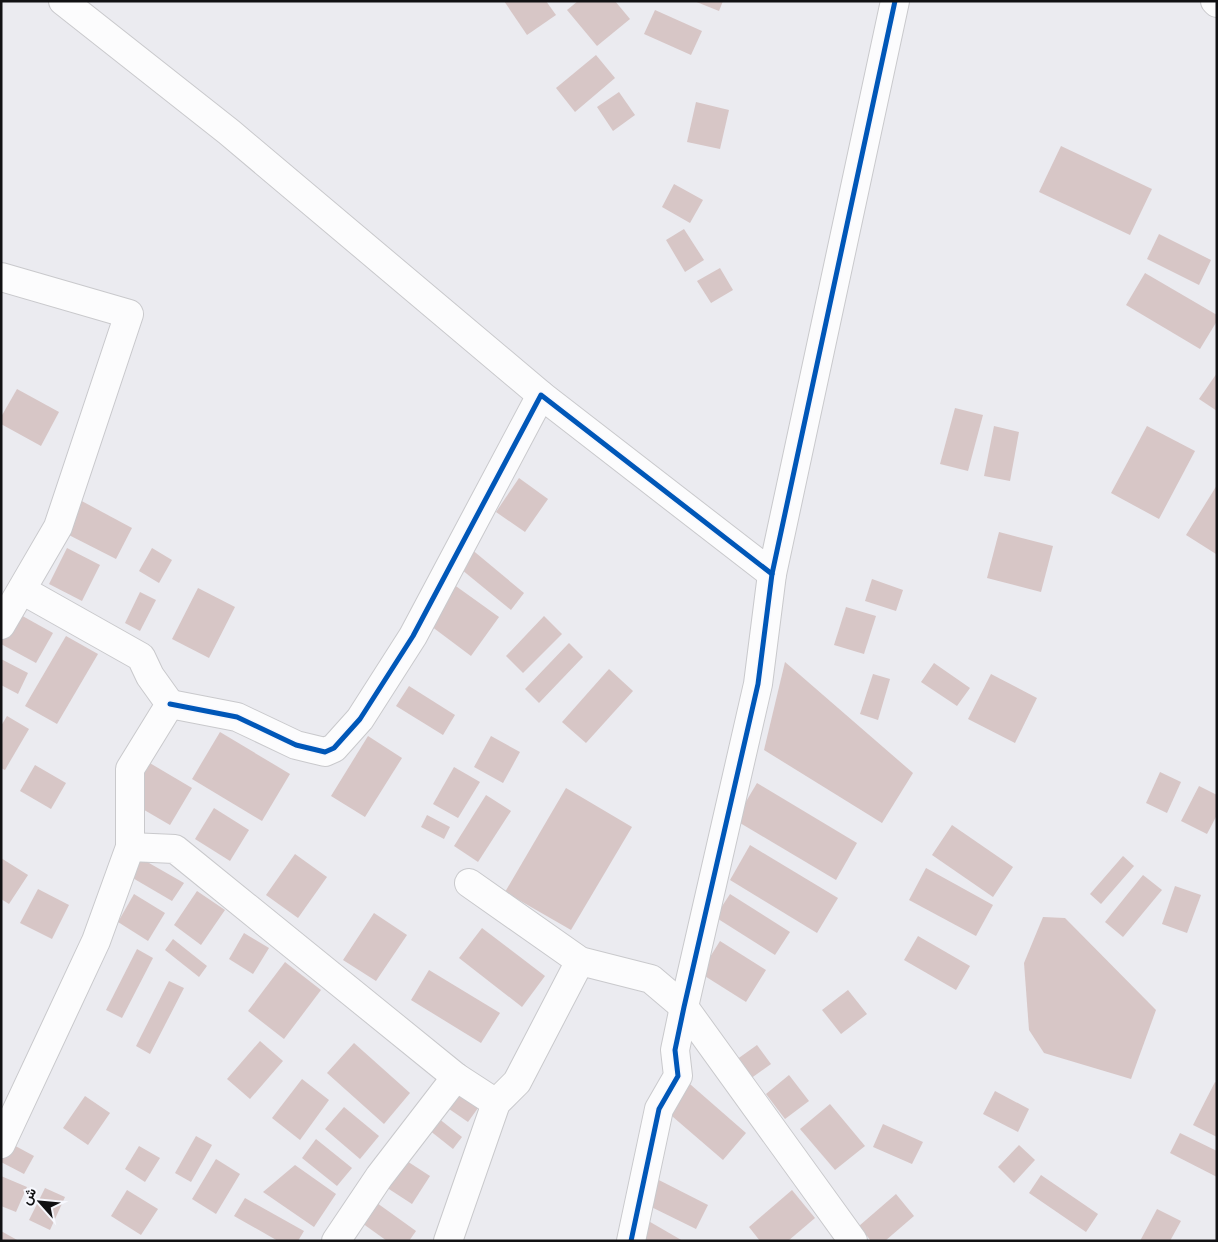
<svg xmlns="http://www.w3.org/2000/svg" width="1218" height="1242" font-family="Quicksand,Vazirmatn,sans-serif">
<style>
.building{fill:#d7c6c6}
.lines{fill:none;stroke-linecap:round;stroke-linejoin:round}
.minor-casing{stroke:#c9c9cc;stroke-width:30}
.minor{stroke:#fcfcfd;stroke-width:28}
.cycleway-casing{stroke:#f7f8fe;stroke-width:8}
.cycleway{stroke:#0057b8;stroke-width:5}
</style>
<rect width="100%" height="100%" fill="#ebebf0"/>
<g class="building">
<path d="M504,1H546L556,15L527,35Z"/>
<path d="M578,1H615L630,19L597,46L567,10Z"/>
<path d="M694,1H723L719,11Z"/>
<path d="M655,10L702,31L691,55L644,34Z"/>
<path d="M596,55L615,78L575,112L556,88Z"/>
<path d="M619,92L635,115L613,131L597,107Z"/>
<path d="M696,102L729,110L720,149L687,142Z"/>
<path d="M1061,146L1152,189L1130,235L1039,192Z"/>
<path d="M674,184L703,200L690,223L662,207Z"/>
<path d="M684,229L704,260L685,272L666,240Z"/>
<path d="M1159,234L1211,260L1199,285L1147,259Z"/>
<path d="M720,268L733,290L711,303L697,281Z"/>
<path d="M1145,273L1217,315V321L1200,349L1126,305Z"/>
<path d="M1217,373V411L1199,399Z"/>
<path d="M17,389L59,412L41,446L1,424V417Z"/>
<path d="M955,408L983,415L968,471L940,464Z"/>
<path d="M994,426L1019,432L1010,481L984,476Z"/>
<path d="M1147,426L1195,451L1159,519L1111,493Z"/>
<path d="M519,478L548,499L525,532L496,512Z"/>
<path d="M1217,485V552L1216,554L1186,535Z"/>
<path d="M78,499L132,528L116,559L61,531Z"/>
<path d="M999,532L1053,546L1041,592L987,578Z"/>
<path d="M67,548L100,565L82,601L49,584Z"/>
<path d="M152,548L172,560L159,583L139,571Z"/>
<path d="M470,548L524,593L511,610L456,565Z"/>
<path d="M446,579L499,617L471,656L419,617Z"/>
<path d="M872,579L903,590L896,611L865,601Z"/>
<path d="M198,588L235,607L209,658L172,639Z"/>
<path d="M140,592L156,600L140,631L125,623Z"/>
<path d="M1,604L53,633L36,663L1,644Z"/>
<path d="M846,607L876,616L864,654L834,645Z"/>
<path d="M544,616L562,634L523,673L506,656Z"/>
<path d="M66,636L98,654L57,724L25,706Z"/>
<path d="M569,643L583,657L539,703L525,689Z"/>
<path d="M1,659L28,673L18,694L1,685Z"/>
<path d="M785,662L913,773L882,823L764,750Z"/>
<path d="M934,663L970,688L957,706L921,682Z"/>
<path d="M609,669L633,691L586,743L562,722Z"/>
<path d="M873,674L890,679L878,720L860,714Z"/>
<path d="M991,674L1037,698L1015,743L968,719Z"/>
<path d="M409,686L455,715L443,735L396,706Z"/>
<path d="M7,716L29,729L5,770L1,768V726Z"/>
<path d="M220,732L290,774L262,821L192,779Z"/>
<path d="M368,736L402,758L365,817L331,796Z"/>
<path d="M491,736L520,752L503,783L474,767Z"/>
<path d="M143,759L192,788L170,825L122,797Z"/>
<path d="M35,765L66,783L51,809L20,791Z"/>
<path d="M454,767L480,782L458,818L433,804Z"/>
<path d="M1160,772L1181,782L1167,813L1146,803Z"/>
<path d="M757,783L857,843L836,880L735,820Z"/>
<path d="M1199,786L1217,795V815L1207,834L1181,821Z"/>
<path d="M566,788L632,827L571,930L505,892Z"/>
<path d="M486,795L511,811L478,862L454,846Z"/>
<path d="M214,808L249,830L230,861L195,839Z"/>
<path d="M427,815L450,827L444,839L421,827Z"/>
<path d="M952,825L1013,867L993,897L932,855Z"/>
<path d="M750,845L838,898L817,933L730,880Z"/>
<path d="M295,854L327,877L298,918L266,895Z"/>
<path d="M1123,856L1134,866L1101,904L1090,894Z"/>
<path d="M1,858L28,875L9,904L1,899Z"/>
<path d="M142,859L184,883L172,901L131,877Z"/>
<path d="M926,868L993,905L976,936L909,900Z"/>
<path d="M1143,875L1162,890L1123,937L1105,922Z"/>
<path d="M1175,886L1201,895L1187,933L1162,924Z"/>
<path d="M38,889L69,905L52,939L20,923Z"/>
<path d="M197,891L225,910L201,945L174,925Z"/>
<path d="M134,894L165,913L148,941L118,922Z"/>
<path d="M730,894L790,932L775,955L715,917Z"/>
<path d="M374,913L407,935L376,981L343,960Z"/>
<path d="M1043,917L1065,918L1156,1010L1131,1079L1044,1053L1029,1030L1024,963Z"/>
<path d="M482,928L545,976L522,1007L459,958Z"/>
<path d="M244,933L269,948L253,974L229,959Z"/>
<path d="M918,936L970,966L956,990L904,960Z"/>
<path d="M173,939L207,966L199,977L165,950Z"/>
<path d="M720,941L766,970L746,1002L700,973Z"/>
<path d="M137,949L153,958L122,1018L106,1010Z"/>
<path d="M285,962L321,990L284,1039L248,1011Z"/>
<path d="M429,970L500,1013L481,1043L411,1000Z"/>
<path d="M169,981L184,988L150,1054L136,1046Z"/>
<path d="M848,990L867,1014L841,1034L822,1010Z"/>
<path d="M260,1041L283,1061L250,1099L227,1079Z"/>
<path d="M354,1043L410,1093L384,1124L327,1073Z"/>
<path d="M757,1045L771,1064L750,1079L736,1060Z"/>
<path d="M675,1071L746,1133L723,1160L651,1098Z"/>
<path d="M789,1075L809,1101L785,1119L766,1094Z"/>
<path d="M302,1079L329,1100L300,1140L272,1118Z"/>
<path d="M1215,1082L1217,1083V1137L1193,1125Z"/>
<path d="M445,1086L478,1108L468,1122L436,1100Z"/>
<path d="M995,1091L1029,1109L1018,1132L983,1114Z"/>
<path d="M85,1096L110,1113L88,1145L63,1128Z"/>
<path d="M830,1104L865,1146L835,1170L800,1129Z"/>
<path d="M344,1107L379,1136L360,1159L325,1129Z"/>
<path d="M433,1114L462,1137L453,1149L424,1126Z"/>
<path d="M883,1124L923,1142L912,1164L873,1147Z"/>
<path d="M1180,1133L1217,1151V1177L1170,1153Z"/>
<path d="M196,1136L212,1145L191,1182L175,1173Z"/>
<path d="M316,1139L352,1168L337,1186L302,1158Z"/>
<path d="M8,1142L34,1156L24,1174L1,1162V1156Z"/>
<path d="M1019,1145L1035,1160L1014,1183L998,1167Z"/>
<path d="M139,1146L160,1158L145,1182L125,1169Z"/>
<path d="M393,1152L430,1176L412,1204L375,1180Z"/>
<path d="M216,1159L240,1174L216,1214L192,1199Z"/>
<path d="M295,1165L336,1194L314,1227L263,1192Z"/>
<path d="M649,1175L708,1205L696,1229L637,1200Z"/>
<path d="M1041,1175L1098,1214L1086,1232L1029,1193Z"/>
<path d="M1,1176L27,1187L16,1212L1,1206Z"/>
<path d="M45,1188L65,1197L50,1230L29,1220Z"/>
<path d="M127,1190L158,1209L141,1235L111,1216Z"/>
<path d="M792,1190L815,1218L788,1241H760L749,1227Z"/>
<path d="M896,1194L914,1216L885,1241H871L859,1226Z"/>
<path d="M245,1198L304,1231L298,1241H278L234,1216Z"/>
<path d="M370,1198L416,1231L409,1241H387L355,1218Z"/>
<path d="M1157,1209L1181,1221L1170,1241H1140Z"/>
<path d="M645,1219L683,1241H634Z"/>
<path d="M1,1231L19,1241H1Z"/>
</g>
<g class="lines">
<g class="minor-casing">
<g id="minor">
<path d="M63,1L229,132L541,395"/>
<path d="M1215,1L1217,3"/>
<path d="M1,277L129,314L58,527L1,625"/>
<path d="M170,704L237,717L296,745L325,752L334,748L360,719L413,636L541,395L772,574"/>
<path d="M130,847L175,849L456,1077L496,1103"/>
<path d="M469,883L580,961L651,979L684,1007L853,1241"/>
<path d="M1,1144L96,941L130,847V769L170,704L150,676L141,657L22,590"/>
<path d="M336,1241L379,1177L456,1077"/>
<path d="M448,1241L496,1103L517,1082L580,961"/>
<path d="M631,1241L659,1109L678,1076L675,1050L684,1007L758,684L772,574L895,1"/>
</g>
</g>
<use href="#minor" class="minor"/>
<g class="cycleway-casing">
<g id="cycleway">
<path d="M170,704L237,717L296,745L325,752L334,748L360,719L413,636L541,395L772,574"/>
<path d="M631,1241L659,1109L678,1076L675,1050L684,1007L758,684L772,574L895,1"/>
</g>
</g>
<use href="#cycleway" class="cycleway"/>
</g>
<rect width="1218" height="1242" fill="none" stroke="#111113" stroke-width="5"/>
<g transform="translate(40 1202) rotate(297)" stroke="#f7f8fe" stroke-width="4" paint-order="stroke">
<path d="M0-4L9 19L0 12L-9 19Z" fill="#111113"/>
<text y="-8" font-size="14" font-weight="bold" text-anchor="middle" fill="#111113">ش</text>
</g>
</svg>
